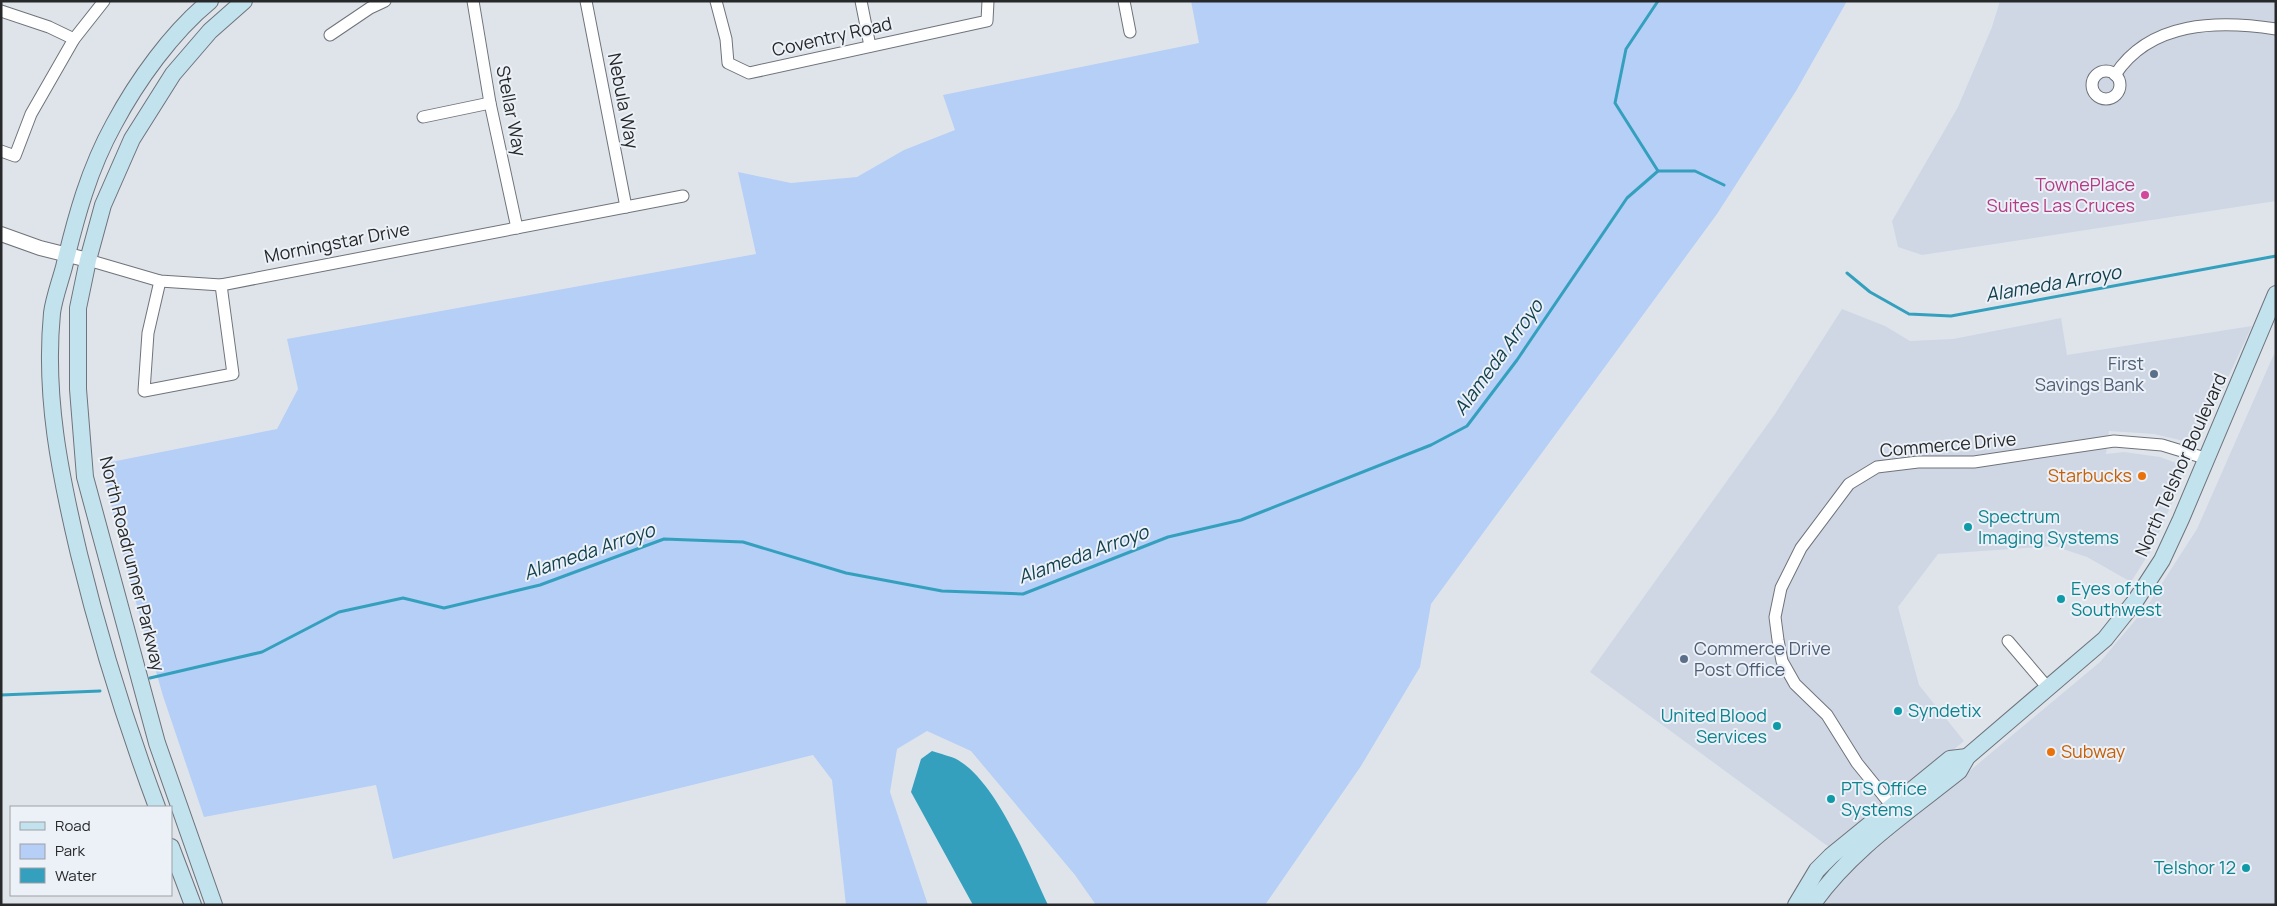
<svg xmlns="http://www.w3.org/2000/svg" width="2277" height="906" font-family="Manrope,sans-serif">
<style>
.built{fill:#cfd7e4}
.green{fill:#b5cff6}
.water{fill:#34a0be}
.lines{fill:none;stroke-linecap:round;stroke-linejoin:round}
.stream{stroke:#34a0be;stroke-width:3}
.minor-casing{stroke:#6f737a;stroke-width:13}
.tertiary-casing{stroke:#6f737a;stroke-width:16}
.secondary-casing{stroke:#6f737a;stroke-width:18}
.minor{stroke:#fff;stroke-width:11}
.tertiary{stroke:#fff;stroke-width:14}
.secondary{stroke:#c2e2ee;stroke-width:16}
.hotel-dot{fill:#d1479c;stroke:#ecf1f8;stroke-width:2}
.service-dot{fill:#5c6f8a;stroke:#ecf1f8;stroke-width:2}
.food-dot{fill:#e8710a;stroke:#ecf1f8;stroke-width:2}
.culture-dot{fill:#0f9aa8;stroke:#ecf1f8;stroke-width:2}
.labels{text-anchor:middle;stroke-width:4;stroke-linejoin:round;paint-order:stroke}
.street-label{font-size:18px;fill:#26282a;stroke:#ecf1f8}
.hotel-label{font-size:18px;fill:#b23c85;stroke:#ecf1f8;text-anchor:end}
.service-label{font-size:18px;fill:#4e5e75;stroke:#ecf1f8;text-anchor:end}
.food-label{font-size:18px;fill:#c56008;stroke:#ecf1f8;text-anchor:end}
.culture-label{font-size:18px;fill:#0d838f;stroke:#ecf1f8;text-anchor:start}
.water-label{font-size:19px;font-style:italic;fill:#12414e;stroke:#ecf1f8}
</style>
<rect width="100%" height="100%" fill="#dfe4eb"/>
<g class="built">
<path d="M2000,1H2276V201L1922,255L1898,247L1892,221L1958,107L1992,27Z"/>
<path d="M1842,309L1885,326L1910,341L1953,339L2061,318L2067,355L2252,326L2197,444L2154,434L2109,431L2106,454L2124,452L2160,457L2179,464L2182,481L2151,550L2131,582L2087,557L2054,546L1938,554L1898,607L1919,685L1964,741L1833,850L1590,672L1775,414Z"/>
<path d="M2274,354L2276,358V905H1817L1827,890L2100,662L2148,605L2197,529Z"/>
</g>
<path class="green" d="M1191,1H1847L1796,91L1717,214L1431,604L1420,667L1361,766L1265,905H1096L1075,875L971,751L927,731L897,749L890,792L928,905H846L832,780L813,755L393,859L376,785L204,817L163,696L130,581L101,464L277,429L298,389L287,339L756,254L738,172L791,183L857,177L904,150L955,130L943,95L1199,43Z"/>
<path class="water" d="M932,751C940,754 951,756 958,760C998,784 1028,863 1048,905H973L911,792L921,759Z"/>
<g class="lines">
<g class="stream">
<path d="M1658,171L1615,103L1626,49L1658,1"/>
<path d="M1847,273L1870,292L1909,314L1951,316L2276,256"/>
<path d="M150,678L262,652L339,612L403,598L444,608L540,585L664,539L743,542L846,573L942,591L1023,594L1168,537L1241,520L1431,445L1467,426L1517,360L1627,198L1658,171H1695L1724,185"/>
<path d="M1,695L100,691"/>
</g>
<g class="minor-casing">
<g id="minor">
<path d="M473,1L490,103L517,228"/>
<path d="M586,1L626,207"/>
<path d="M716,1L726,39L728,63L749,73L987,21L988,1"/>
<path d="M861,1L870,46"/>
<path d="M1124,1L1130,32"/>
<path d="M1,11L49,27L74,39"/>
<path d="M330,35L370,8L385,1"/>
<circle cx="2106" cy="85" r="14"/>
<path d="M2115,75C2150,21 2218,20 2276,29"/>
<path d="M423,117L490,103"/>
<path d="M1,151L15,156L31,114L74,39L104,1"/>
<path d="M88,260L160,281L221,285L683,196"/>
<path d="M160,281L148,333L144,391L233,374L221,285"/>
<path d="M2008,641L2048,688"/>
<path d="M1895,810L1857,763L1827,715L1795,684L1782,661L1778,640L1775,617L1781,588L1801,548L1849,484L1877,467L1918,462H1974L2114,441L2162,445L2208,459"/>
</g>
</g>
<g class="tertiary-casing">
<path id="tertiary" d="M1,234L40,248L88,260"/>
</g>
<g class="secondary-casing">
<g id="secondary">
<path d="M157,807C126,724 100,640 79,554C60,474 44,396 52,313C54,298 60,282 64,267C76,217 89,169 114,124C137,81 172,32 210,1"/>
<path d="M171,847L193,905"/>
<path d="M214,905L157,743L85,477L78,389V308L88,260L103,205L132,139L173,74L210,31L244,1"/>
<path d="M1796,905L1817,870L1831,856L1950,759L1967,757"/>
<path d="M1812,905C1849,851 1909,811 1959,771L1967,757L2105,639L2136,600L2162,560L2181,519L2276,294"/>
</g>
</g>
<use href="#minor" class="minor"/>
<use href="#tertiary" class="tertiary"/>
<use href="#secondary" class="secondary"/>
</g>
<circle class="hotel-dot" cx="2145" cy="195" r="5"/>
<g class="service-dot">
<circle cx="2154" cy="374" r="5"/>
<circle cx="1684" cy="659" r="5"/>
</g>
<g class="food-dot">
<circle cx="2142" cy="476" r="5"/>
<circle cx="2051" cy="752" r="5"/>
</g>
<g class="culture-dot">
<circle cx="1968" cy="527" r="5"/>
<circle cx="2061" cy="599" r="5"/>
<circle cx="1898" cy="711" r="5"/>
<circle cx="1777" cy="726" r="5"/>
<circle cx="1831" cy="799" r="5"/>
<circle cx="2246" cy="868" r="5"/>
</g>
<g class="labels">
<g class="street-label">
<text transform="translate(832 37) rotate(-13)" y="6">Coventry Road</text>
<text transform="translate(623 101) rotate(79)" y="6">Nebula Way</text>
<text transform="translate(511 111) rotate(79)" y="6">Stellar Way</text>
<text transform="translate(337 243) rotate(-11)" y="6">Morningstar Drive</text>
<text transform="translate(1948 445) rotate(-5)" y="6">Commerce Drive</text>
<text transform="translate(2181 465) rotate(-66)" y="6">North Telshor Boulevard</text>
<text transform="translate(132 564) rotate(76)" y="6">North Roadrunner Parkway</text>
</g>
<g class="hotel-label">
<text x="2135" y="191">TownePlace<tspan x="2135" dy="21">Suites Las Cruces</tspan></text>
</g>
<g class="service-label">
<text x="2144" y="370">First<tspan x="2144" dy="21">Savings Bank</tspan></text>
<text x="1694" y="655" text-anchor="start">Commerce Drive<tspan x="1694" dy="21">Post Office</tspan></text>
</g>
<g class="food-label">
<text x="2132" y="482">Starbucks</text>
<text x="2061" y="758" text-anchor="start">Subway</text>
</g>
<g class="culture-label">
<text x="1978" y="523">Spectrum<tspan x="1978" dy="21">Imaging Systems</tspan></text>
<text x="2071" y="595">Eyes of the<tspan x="2071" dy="21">Southwest</tspan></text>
<text x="1908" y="717">Syndetix</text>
<text x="1767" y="722" text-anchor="end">United Blood<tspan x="1767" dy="21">Services</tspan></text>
<text x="1841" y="795">PTS Office<tspan x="1841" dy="21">Systems</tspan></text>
<text x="2236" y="874" text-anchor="end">Telshor 12</text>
</g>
<g class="water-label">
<text transform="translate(2053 283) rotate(-10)" y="7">Alameda Arroyo</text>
<text transform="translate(1498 357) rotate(-54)" y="7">Alameda Arroyo</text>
<text transform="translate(589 551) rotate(-19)" y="7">Alameda Arroyo</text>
<text transform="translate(1083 554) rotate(-20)" y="7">Alameda Arroyo</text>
</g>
</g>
<rect width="2277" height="906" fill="none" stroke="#26282a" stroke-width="5"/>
<rect x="10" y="806" width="162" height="90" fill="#ecf1f8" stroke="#9da1a6"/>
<rect x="20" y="822" width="25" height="8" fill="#c2e2ee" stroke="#9da1a6"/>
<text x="55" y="831" font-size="15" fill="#26282a">Road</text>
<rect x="20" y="844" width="25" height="15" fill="#b5cff6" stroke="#9da1a6"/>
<text x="55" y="856" font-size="15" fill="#26282a">Park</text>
<rect x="20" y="868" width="25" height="15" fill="#34a0be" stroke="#9da1a6"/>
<text x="55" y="881" font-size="15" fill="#26282a">Water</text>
</svg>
